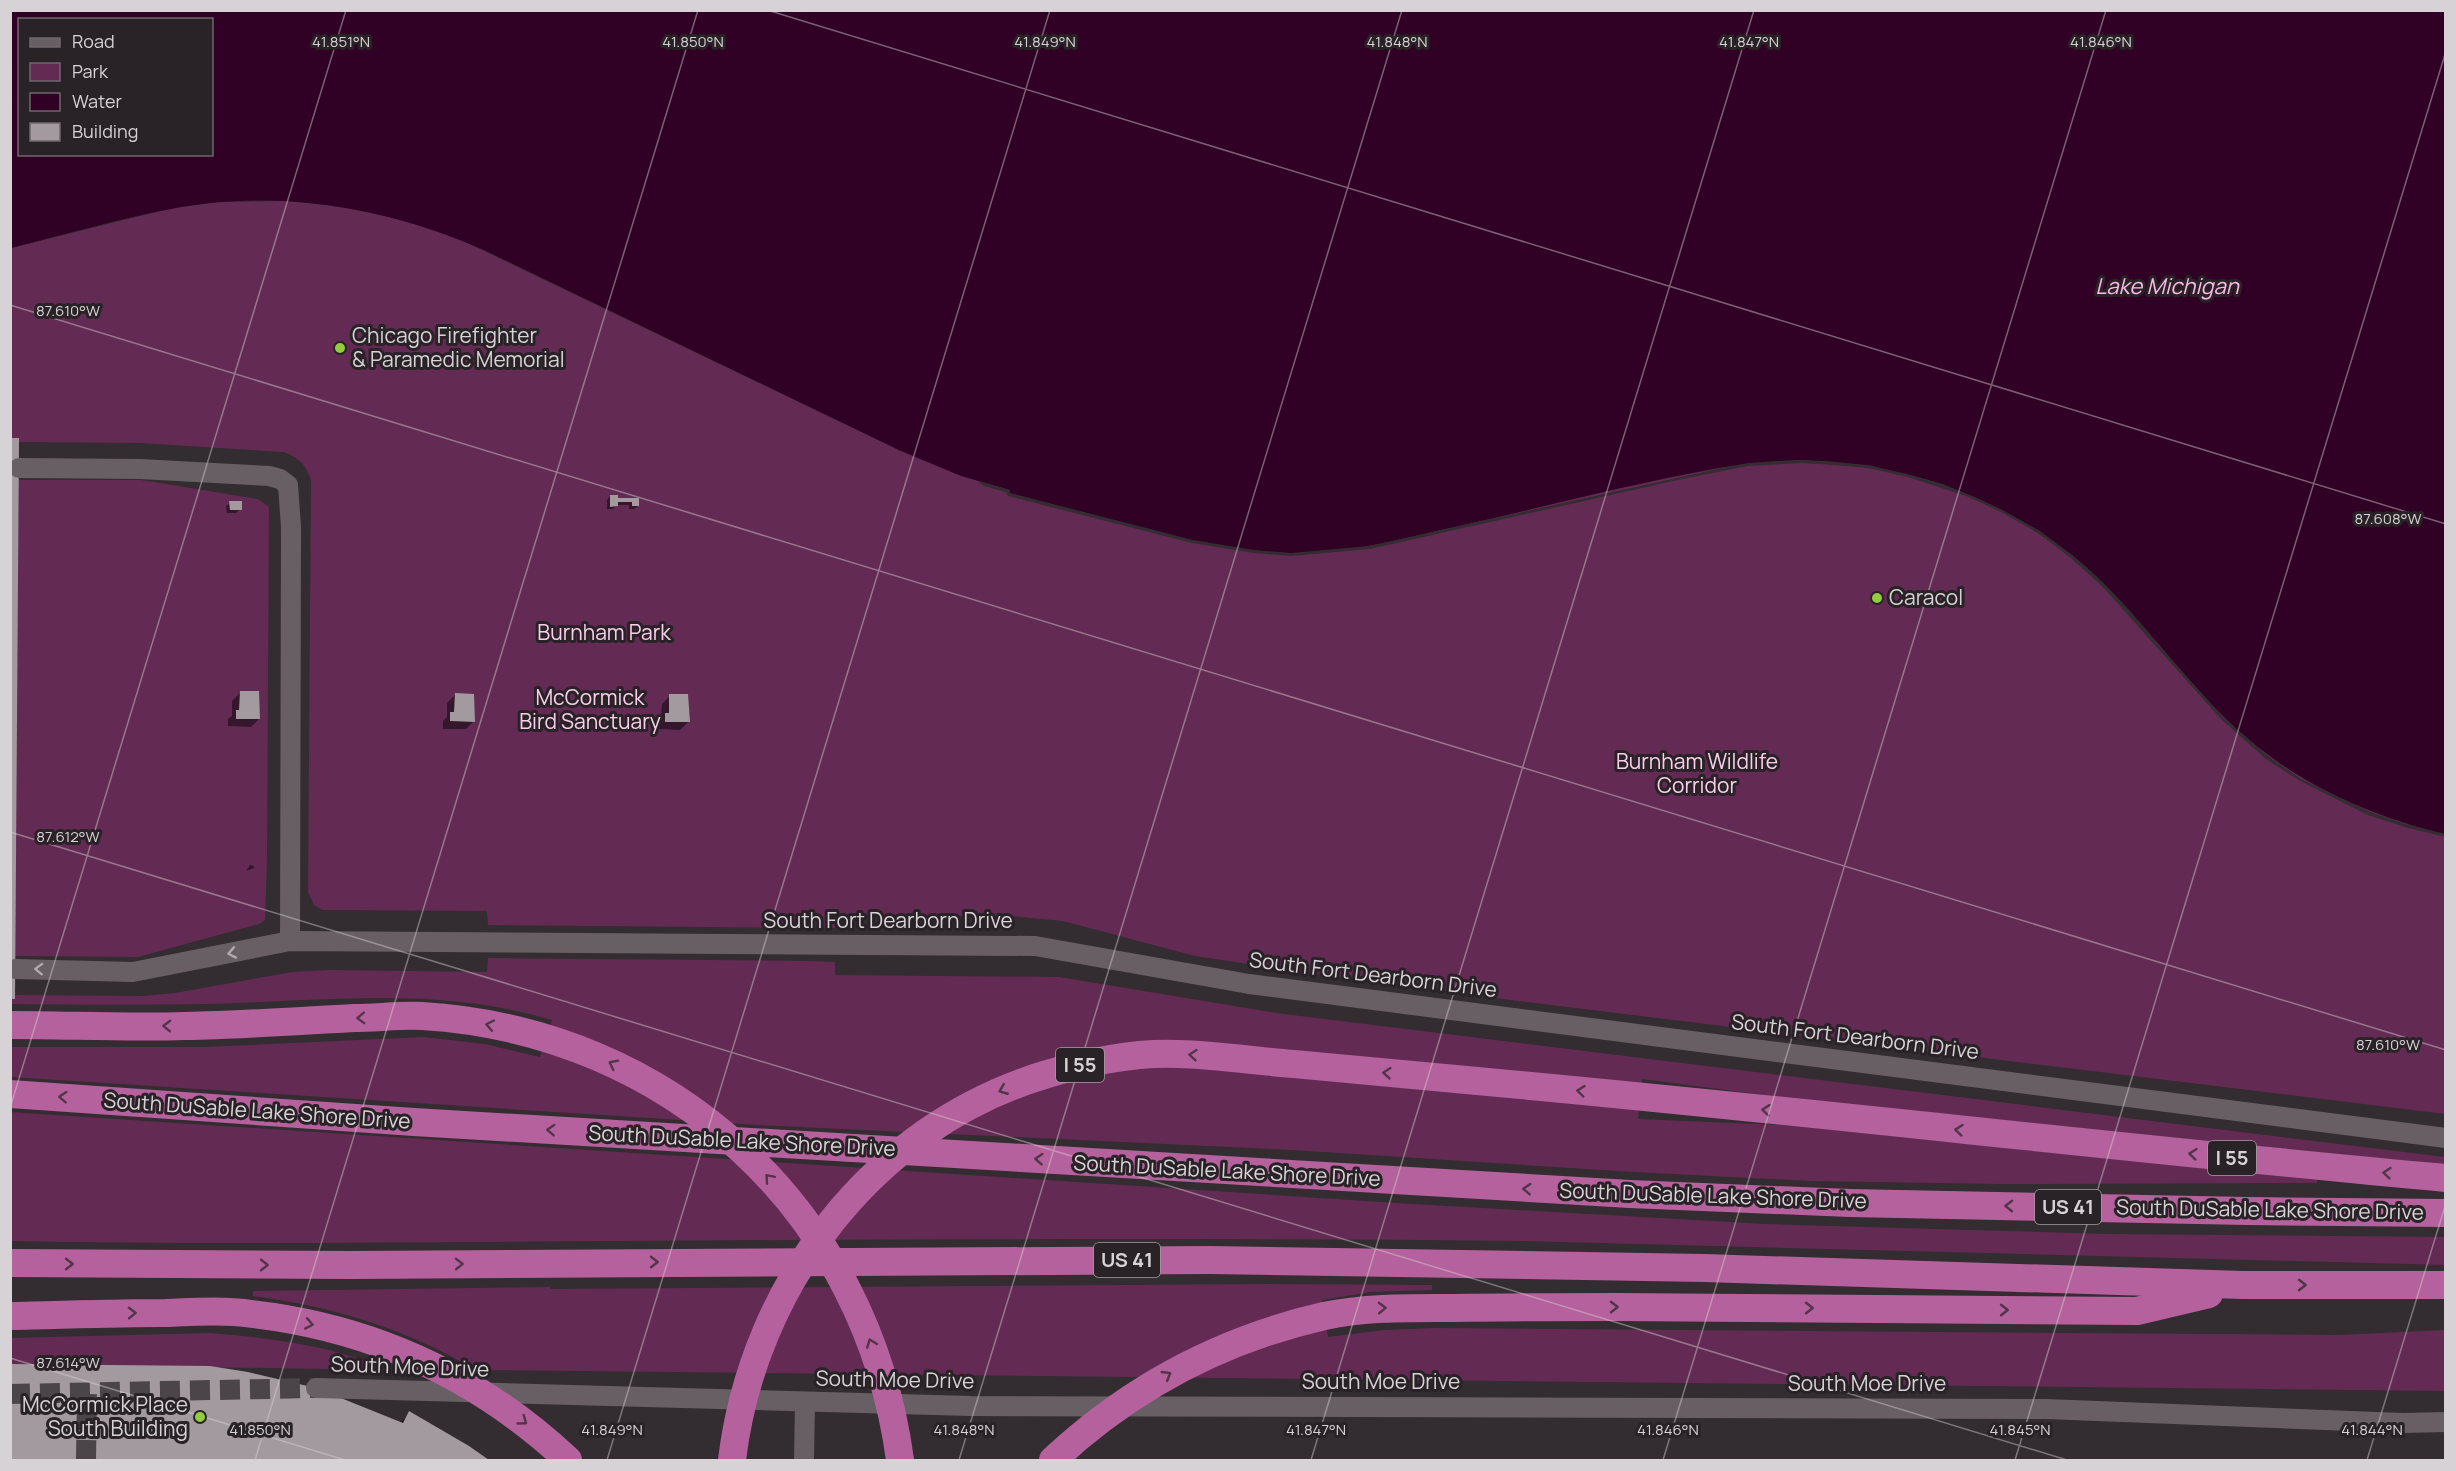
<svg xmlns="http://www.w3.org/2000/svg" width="2456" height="1471" font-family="Manrope,sans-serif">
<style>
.green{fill:#632b54}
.water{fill:#300025;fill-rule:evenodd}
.pier{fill:#332c30}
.shadow{fill:#0007}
.building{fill:#a29a9f}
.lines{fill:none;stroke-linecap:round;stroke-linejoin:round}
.minor-tunnel{stroke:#4b4549;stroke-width:20;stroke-dasharray:20 10;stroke-linecap:butt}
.minor{stroke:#675f64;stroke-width:20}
.highway{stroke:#b5619d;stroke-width:28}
.oneway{stroke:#afaaad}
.oneway2{stroke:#53354a}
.ticks{fill:none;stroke:#d6d2d5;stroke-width:1.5;stroke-opacity:0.45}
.poi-dot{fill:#93cd3d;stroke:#292226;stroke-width:2}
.labels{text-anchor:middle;stroke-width:6;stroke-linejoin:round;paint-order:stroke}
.shield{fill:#292226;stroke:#a29da0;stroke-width:1.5}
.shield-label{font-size:20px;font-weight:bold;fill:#d6d2d5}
.poi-label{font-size:21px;fill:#d6d2d5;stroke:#292226;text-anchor:start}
.park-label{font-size:21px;fill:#f9ceea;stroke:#292226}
.street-label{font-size:21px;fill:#d6d2d5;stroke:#292226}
.water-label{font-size:22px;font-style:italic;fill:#fabae5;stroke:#292226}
.ticks-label{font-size:15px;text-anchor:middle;fill:#d6d2d5;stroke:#292226;stroke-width:6;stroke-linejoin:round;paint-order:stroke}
</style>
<rect width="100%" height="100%" fill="#332c30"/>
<g class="green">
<path d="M284,201C343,205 398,216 453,236L901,451L1726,467L1801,460L1869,465L1943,484L2004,511L2073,556L2171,657L2409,825L2445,834V1114L1510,1000L1242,963L1195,956L1063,921L1011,916H836L835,928L488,925L487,911L322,910L314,905L308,892L311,481C307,465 299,458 284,452L140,443L19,442V480H141L258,499L269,507L267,859L265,920L259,924L138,957L15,956V995L142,996L175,993L292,972L328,970L487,972L488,958L809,961L835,962V975L1059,977L1276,1013L2445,1157V1165L1804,1100L1642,1079L1638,1119L1783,1125L2317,1180V1183L2000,1184L1812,1181L1633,1172L1292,1150L758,1125L11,1077V1047H206L424,1037L485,1044L540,1057L552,1020C438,986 326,1001 209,1004C144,1005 75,1005 11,1004V248L172,208L216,202Z"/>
<path d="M10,1112L1396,1203L1765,1224L2108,1234L2445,1237V1265L1522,1241C1220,1238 919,1239 618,1241C415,1242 213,1245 11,1241Z"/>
<path d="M1263,1284L1432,1285V1290L1371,1292L1322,1300L1328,1337L1384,1330L1434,1328L2339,1335L2445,1330L2446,1391L476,1370C407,1329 332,1306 253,1296V1291L550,1287L551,1289Z"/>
<path d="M210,1333C271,1338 332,1345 388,1370L11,1364L10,1338Z"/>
</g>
<path class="water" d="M11,11H2445V834C2362,814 2285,778 2224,717C2171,665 2130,601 2072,555C1995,494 1900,462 1802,460C1784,460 1766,462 1748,463C1648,479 1549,506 1450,528C1397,540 1343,555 1289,553C1197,549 1098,516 1009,493L1010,490L961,476L901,451L484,250C386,207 277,188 171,209C117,219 64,235 11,248ZM20,20H212V154H20Z"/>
<path class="pier" d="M1801,460L1869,465L1943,484L2004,511L2040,531L2073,556L2105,585L2223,717L2268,756L2301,779L2370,812L2409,825L2445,834L2446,837L2408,828L2368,815L2300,781L2266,759L2221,719L2103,587L2071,558L2038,533L2003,513L1969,497L1908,477L1868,468L1835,465L1801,463L1748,466L1682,479L1370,549L1291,556L1254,553L1192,543L1008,496L1006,492L984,486L977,481L1010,490V493L1193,540L1254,550L1291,553L1369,546L1726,467Z"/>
<g class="shadow">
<path d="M610,496L616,500H638V506L634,509H629V505H617L613,509H607V500Z"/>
<path d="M230,503L240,509L236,513H227L226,506Z"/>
<path d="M240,693L259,719L251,727L228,726V719L232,716V701Z"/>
<path d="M455,695L474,721L466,729H443V721L447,717V703Z"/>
<path d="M670,696L688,722L680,730L658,729V722L661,718L662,704Z"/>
<path d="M250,865L254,866V868L246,871Z"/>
<path d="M10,1366L400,1423L410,1413L468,1447L485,1460H10Z"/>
<path d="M961,1426L970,1430L966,1433H958Z"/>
</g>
<g class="building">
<path d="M10,438H19L15,999H10Z"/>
<path d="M610,495H618V498H639V506H632V502H618V506L610,507Z"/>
<path d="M229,501H242V510H230Z"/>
<path d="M240,691H259L260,719H236V710H239Z"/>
<path d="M455,693L474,694L475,722L450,721V712H454Z"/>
<path d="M669,694H688L690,722H665V713H669Z"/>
<path d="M10,1364L210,1366L248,1372L316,1388L403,1423L409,1411L469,1446L489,1460H10Z"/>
<rect x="961" y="1425" width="10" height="5"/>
</g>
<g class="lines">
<g class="minor-tunnel">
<path d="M10,1394L316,1388"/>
<path d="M86,1460L87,1394"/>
</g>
<g class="minor">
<path d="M19,468L140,469L269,476L280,479L288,485L291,527L290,941"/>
<path d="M15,969L133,972L290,941L1035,946L1249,984L2446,1138"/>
<path d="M316,1388L970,1406L2046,1409L2403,1423L2446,1422"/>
<path d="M804,1460L805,1402"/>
</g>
<g class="highway">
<path d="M10,1025C69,1025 127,1028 185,1026C241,1025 298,1021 354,1018C376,1018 399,1015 422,1016C672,1031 867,1212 900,1460"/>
<path d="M10,1094L414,1122L1630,1194L1850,1203L2247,1211L2446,1213"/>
<path d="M10,1263L351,1265L1210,1260L1704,1268L2243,1285H2446"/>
<path d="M10,1316C62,1315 114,1313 165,1313C194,1312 223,1310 252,1314C373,1328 479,1377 568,1460"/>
<path d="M732,1460C753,1285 873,1127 1044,1075C1087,1062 1133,1052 1178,1054C1217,1055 1255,1061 1294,1064C1359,1070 1423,1076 1488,1082C1807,1111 2126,1149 2446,1178"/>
<path d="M1053,1460C1131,1387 1220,1340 1324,1316C1367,1307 1410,1308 1453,1308C1508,1307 1562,1307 1617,1307C1790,1308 1964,1310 2137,1311L2209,1294"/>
</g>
</g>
<defs><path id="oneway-chevron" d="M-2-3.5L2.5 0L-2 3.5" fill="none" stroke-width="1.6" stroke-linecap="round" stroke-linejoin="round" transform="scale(1.5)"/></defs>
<g class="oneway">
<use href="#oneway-chevron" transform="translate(232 953) rotate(169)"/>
<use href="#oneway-chevron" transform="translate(39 969) rotate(-178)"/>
</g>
<g class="oneway2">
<use href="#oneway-chevron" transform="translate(361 1018) rotate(178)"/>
<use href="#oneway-chevron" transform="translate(490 1025) rotate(-168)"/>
<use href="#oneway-chevron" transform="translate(167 1026) rotate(-179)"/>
<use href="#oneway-chevron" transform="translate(1193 1055) rotate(-175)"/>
<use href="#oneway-chevron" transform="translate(613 1064) rotate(-153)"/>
<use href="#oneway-chevron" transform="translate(1387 1073) rotate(-175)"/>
<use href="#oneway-chevron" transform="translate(1003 1090) rotate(158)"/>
<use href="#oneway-chevron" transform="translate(1581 1091) rotate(-174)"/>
<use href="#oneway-chevron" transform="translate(63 1097) rotate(-177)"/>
<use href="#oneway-chevron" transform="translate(1766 1110) rotate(-174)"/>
<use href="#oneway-chevron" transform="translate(551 1130) rotate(-177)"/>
<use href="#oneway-chevron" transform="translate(1959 1130) rotate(-174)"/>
<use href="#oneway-chevron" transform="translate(2193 1154) rotate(-174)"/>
<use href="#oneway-chevron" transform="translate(1039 1159) rotate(-176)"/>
<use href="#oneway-chevron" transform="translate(2387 1173) rotate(-175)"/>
<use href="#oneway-chevron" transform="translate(769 1178) rotate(-131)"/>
<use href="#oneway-chevron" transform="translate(1527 1189) rotate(-177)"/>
<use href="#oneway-chevron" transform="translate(2009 1206) rotate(-179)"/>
<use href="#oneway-chevron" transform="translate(654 1262)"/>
<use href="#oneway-chevron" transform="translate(69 1264)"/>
<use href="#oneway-chevron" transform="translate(459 1264) rotate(-1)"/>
<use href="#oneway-chevron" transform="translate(264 1265)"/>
<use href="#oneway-chevron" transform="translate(2302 1285)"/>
<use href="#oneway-chevron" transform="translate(1614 1307)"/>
<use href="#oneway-chevron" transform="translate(1382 1308) rotate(-1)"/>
<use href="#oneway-chevron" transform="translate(1809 1308)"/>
<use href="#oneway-chevron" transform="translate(2004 1310)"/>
<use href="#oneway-chevron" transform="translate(132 1313) rotate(-1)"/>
<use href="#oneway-chevron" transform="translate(309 1324) rotate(11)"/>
<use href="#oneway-chevron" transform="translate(871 1343) rotate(-111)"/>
<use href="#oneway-chevron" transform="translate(1167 1375) rotate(-31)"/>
<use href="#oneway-chevron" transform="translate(523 1421) rotate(36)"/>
</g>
<path class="ticks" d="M767,10L2446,524M10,305L2446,1050M10,832L2067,1460M10,1108L346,10M10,1358L345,1460M255,1460L698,10M607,1460L1050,10M959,1460L1402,10M1311,1460L1754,10M1663,1460L2106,10M2015,1460L2446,51M2367,1460L2446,1203"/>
<g class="poi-dot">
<circle cx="340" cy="348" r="6"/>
<circle cx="1877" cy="598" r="6"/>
<circle cx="200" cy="1417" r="6"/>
</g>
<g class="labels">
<g class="shield">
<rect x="1056" y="1048" width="48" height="34" rx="4.5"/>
<rect x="2208" y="1141" width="48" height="34" rx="4.5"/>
<rect x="2035" y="1190" width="66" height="34" rx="4.5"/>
<rect x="1094" y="1243" width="66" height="34" rx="4.5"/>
</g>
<g class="shield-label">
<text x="1080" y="1072">I 55</text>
<text x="2232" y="1165">I 55</text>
<text x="2068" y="1214">US 41</text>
<text x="1127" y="1267">US 41</text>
</g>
<g class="poi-label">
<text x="352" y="343">Chicago Firefighter<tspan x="352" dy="24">&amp; Paramedic Memorial</tspan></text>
<text x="1889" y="605">Caracol</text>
<text x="188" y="1412" text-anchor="end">McCormick Place<tspan x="188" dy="24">South Building</tspan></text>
</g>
<g class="park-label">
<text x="604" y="640">Burnham Park</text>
<text x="590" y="705">McCormick<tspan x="590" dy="24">Bird Sanctuary</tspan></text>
<text x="1697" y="769">Burnham Wildlife<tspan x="1697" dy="24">Corridor</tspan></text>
</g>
<g class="street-label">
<text x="888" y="928">South Fort Dearborn Drive</text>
<text transform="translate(1373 975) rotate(7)" y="7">South Fort Dearborn Drive</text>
<text transform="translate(1855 1037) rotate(7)" y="7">South Fort Dearborn Drive</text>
<text transform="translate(257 1111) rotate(4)" y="7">South DuSable Lake Shore Drive</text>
<text transform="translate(742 1141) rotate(3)" y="7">South DuSable Lake Shore Drive</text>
<text transform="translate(1227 1171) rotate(3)" y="7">South DuSable Lake Shore Drive</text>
<text transform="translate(1713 1196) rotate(2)" y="7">South DuSable Lake Shore Drive</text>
<text transform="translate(2270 1210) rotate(1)" y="7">South DuSable Lake Shore Drive</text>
<text transform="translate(410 1367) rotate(2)" y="7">South Moe Drive</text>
<text transform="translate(895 1380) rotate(1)" y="7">South Moe Drive</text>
<text x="1381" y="1389">South Moe Drive</text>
<text x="1867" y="1391">South Moe Drive</text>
</g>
<g class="water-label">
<text x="2167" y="294">Lake Michigan</text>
</g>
</g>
<g class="ticks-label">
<text x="341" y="47">41.851°N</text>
<text x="693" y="47">41.850°N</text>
<text x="1045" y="47">41.849°N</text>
<text x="1397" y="47">41.848°N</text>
<text x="1749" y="47">41.847°N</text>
<text x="2101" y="47">41.846°N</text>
<text x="68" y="316">87.610°W</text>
<text x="2388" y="524">87.608°W</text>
<text x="68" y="842">87.612°W</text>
<text x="2388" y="1050">87.610°W</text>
<text x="68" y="1368">87.614°W</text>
<text x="260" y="1435">41.850°N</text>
<text x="612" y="1435">41.849°N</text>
<text x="964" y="1435">41.848°N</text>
<text x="1316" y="1435">41.847°N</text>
<text x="1668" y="1435">41.846°N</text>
<text x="2020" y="1435">41.845°N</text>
<text x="2372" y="1435">41.844°N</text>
</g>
<rect width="2456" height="1471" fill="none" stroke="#d6d2d5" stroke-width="24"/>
<rect x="18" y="18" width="195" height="138" fill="#292226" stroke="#6e686c" stroke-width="1.5"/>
<rect x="30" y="38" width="30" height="9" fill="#675f64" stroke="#6e686c" stroke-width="1.5"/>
<text x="72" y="48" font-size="18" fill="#d6d2d5">Road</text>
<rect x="30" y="63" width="30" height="18" fill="#632b54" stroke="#6e686c" stroke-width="1.5"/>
<text x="72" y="78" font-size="18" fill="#d6d2d5">Park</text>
<rect x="30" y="93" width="30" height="18" fill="#300025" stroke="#6e686c" stroke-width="1.5"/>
<text x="72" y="108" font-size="18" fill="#d6d2d5">Water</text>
<rect x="30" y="123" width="30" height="18" fill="#a29a9f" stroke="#6e686c" stroke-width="1.5"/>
<text x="72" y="138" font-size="18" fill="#d6d2d5">Building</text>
</svg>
